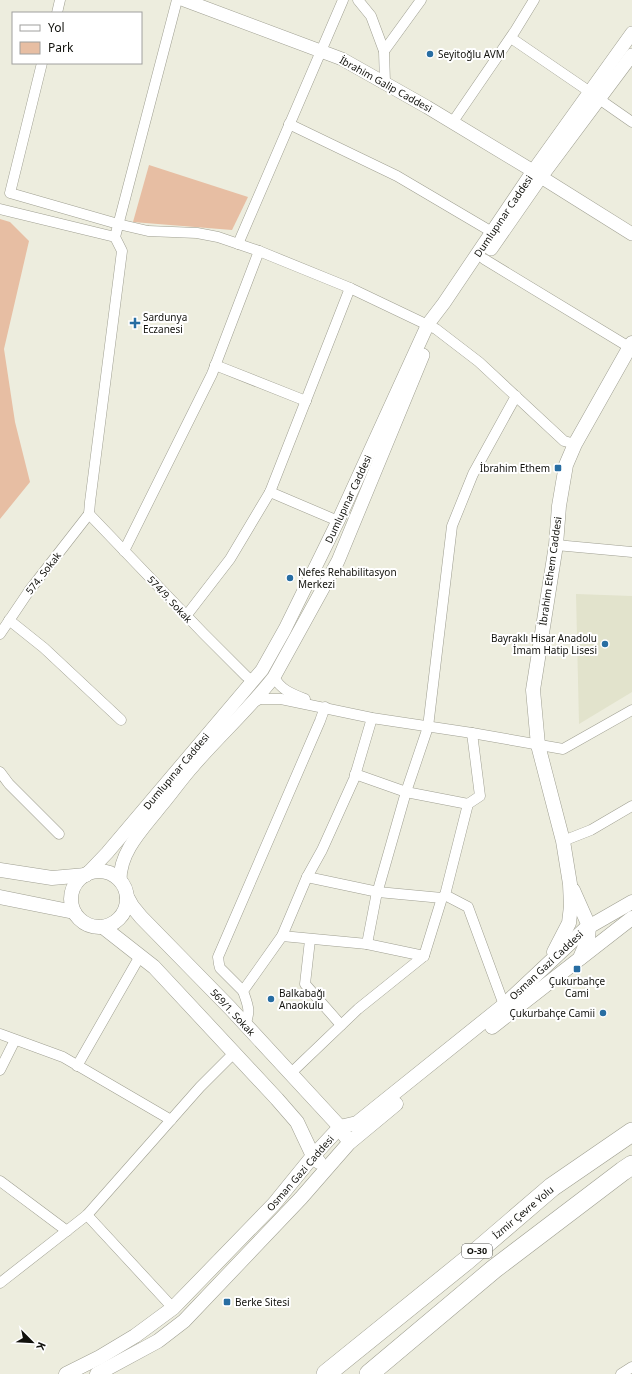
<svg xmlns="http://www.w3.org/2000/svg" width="632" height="1374" font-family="'Noto Sans',sans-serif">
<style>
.built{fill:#e2e3cc}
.green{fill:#e7bea3}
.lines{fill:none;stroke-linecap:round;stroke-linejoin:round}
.minor-casing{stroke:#9f9f91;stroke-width:11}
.tertiary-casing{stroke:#9f9f91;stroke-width:14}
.secondary-casing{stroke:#9f9f91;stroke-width:15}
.motorway-casing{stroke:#9f9f91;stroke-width:20}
.minor{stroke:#fff;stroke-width:10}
.tertiary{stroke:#fff;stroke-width:13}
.secondary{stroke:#fff;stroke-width:14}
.motorway{stroke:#fff;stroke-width:19}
.poi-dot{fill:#276da2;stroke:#fff;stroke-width:1.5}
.labels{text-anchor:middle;stroke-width:4;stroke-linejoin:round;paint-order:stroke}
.shield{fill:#fff;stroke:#595956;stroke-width:1}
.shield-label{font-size:9px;font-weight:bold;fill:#12120d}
.poi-label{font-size:10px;fill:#12120d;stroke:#fff;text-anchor:start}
.street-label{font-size:10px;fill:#12120d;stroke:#fff}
</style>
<rect width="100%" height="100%" fill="#ededde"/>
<path class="built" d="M576,594L632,596V692L579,724Z"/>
<g class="green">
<path d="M149,165L248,197L232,230L133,222Z"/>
<path d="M0,219L10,222L29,241L4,349L15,422L30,482L0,519Z"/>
</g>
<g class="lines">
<g class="minor-casing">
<g id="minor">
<path d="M358,0L371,16L384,51L385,83"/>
<path d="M57,13L60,0"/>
<path d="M511,38L590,92"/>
<path d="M384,51L421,0"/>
<path d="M42,63L10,193L118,224L148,231L197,233L218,237L259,251L350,288L436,329L479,362L564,441L575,444"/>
<path d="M599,99L632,122"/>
<path d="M452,123L515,31L534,0"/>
<path d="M289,124L397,176L492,232"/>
<path d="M0,209L115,237"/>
<path d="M238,244L343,0"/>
<path d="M484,259L629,347"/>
<path d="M215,365L306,401"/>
<path d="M270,492L338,521"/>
<path d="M89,514L90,502L122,251L115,237L177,0"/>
<path d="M89,514L203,633L246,676L253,681"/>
<path d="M556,545L632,552"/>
<path d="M124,551L212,374L259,251"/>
<path d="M186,616L230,559L270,492L350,288"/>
<path d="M9,620L44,648L121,720"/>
<path d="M0,634L29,591L89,514"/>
<path d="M274,677C281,690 292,694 305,699"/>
<path d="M252,703L260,699H281L372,718L472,733L563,749L632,710"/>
<path d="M472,733L480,796L468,804L445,895L468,907L504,1005"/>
<path d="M0,772L9,784L59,834"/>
<path d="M355,774L406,792L468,804"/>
<path d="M563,841L591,830L632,806"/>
<path d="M307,877L378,892L442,898"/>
<path d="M282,936L367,944L424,956L442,898L445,895"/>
<path d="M310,940L305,984L341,1025"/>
<path d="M367,944L376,897L406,792L428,727L452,526L473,474L516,396"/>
<path d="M243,991L220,968L219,964L218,957L320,721L325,707"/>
<path d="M245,1025C251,1010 248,1006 243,991L282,936L307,877L322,850L354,779L372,718"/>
<path d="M0,1034L63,1057L171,1120"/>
<path d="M77,1066L140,956"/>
<path d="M0,1070L15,1040"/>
<path d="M290,1074L358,1009L424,956"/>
<path d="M0,1181L67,1231"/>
<path d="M87,1215L173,1308"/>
<path d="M0,1283L87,1215L200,1087L234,1053"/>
<path d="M621,1374L632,1367"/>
</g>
</g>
<g class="tertiary-casing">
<g id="tertiary">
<path d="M184,0L342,59L427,107L533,171"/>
<path d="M541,177L632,234"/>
<path d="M491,249L541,177L632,55"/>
<path d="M86,875L107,853L262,670L285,629L338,521L428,324L444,303L533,171L632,33"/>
<path d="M120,880C120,851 143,829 160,807C172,793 182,778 194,765C220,735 250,708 274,677L338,561L423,355"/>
</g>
</g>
<g class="secondary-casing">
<g id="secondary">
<path d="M0,870L52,878L86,875"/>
<circle cx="99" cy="899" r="28"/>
<path d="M573,890L589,926L588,939L580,958"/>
<path d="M0,897L74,912"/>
<path d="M127,897L132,906L141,917L231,1009L340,1127L345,1136"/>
<path d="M103,927L154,967L277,1099L297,1122L313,1156L319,1162"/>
<path d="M554,952L569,923L571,906L570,884L563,841L538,745L533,690L556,545L559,506L566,465L575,444L632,343"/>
<path d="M492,1027L632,918"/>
<path d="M66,1374L100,1357L135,1336L173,1308L274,1204L313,1156L340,1127L357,1123L504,1005L585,929L632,902"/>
<path d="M97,1374L158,1341L184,1321L301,1198L349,1143L396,1104"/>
</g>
</g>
<g class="motorway-casing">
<g id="motorway">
<path d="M326,1374L467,1260L552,1187L632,1132"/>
<path d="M369,1374L494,1269L623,1171L632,1165"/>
</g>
</g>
<use href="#minor" class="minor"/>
<use href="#tertiary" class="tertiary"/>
<use href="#secondary" class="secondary"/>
<use href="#motorway" class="motorway"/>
</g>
<g class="poi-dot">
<circle cx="430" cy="54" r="4"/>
<path d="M133 317h4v4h4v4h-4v4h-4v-4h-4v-4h4z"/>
<rect x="554" y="464" width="8" height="8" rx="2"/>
<circle cx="290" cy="578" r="4"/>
<circle cx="605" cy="644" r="4"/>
<rect x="573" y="965" width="8" height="8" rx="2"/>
<circle cx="271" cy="999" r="4"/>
<circle cx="603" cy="1013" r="4"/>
<rect x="223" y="1298" width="8" height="8" rx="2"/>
</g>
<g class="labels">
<rect class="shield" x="462" y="1244" width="30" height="14" rx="3"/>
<g class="shield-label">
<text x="477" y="1254">O-30</text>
</g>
<g class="poi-label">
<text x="438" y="58">Seyitoğlu AVM</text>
<text x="143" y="321">Sardunya<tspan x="143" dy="12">Eczanesi</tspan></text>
<text x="550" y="472" text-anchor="end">İbrahim Ethem</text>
<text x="298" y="576">Nefes Rehabilitasyon<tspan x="298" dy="12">Merkezi</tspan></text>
<text x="597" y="642" text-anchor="end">Bayraklı Hisar Anadolu<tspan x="597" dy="12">İmam Hatip Lisesi</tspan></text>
<text x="577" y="985" text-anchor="middle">Çukurbahçe<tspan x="577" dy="12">Cami</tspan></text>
<text x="279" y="997">Balkabağı<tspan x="279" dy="12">Anaokulu</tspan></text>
<text x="595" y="1017" text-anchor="end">Çukurbahçe Camii</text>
<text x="235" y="1306">Berke Sitesi</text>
</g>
<g class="street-label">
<text transform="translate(386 84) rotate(29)" y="4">İbrahim Galip Caddesi</text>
<text transform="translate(503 216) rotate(-56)" y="4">Dumlupınar Caddesi</text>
<text transform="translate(348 499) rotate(-65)" y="4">Dumlupınar Caddesi</text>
<text transform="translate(550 571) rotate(-82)" y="4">İbrahim Ethem Caddesi</text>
<text transform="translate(43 573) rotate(-52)" y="4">574. Sokak</text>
<text transform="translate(170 599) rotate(47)" y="4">574/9. Sokak</text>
<text transform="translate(176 771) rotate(-50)" y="4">Dumlupınar Caddesi</text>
<text transform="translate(546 965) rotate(-43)" y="4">Osman Gazi Caddesi</text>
<text transform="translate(233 1012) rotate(47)" y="4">569/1. Sokak</text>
<text transform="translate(300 1173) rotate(-49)" y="4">Osman Gazi Caddesi</text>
<text transform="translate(523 1212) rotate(-40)" y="4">İzmir Çevre Yolu</text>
</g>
</g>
<rect x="12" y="12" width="130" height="52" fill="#ffffff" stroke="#a0a09e"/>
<rect x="20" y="25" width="20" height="6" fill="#ffffff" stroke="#a0a09e"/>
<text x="48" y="32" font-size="12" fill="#12120d">Yol</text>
<rect x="20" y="42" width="20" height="12" fill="#e7bea3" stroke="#a0a09e"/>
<text x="48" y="52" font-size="12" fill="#12120d">Park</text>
<g transform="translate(32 1342) rotate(114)" stroke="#ffffff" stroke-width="3" paint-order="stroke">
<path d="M0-3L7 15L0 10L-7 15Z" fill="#12120d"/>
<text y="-6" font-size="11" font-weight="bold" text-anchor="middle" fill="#12120d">K</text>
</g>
</svg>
